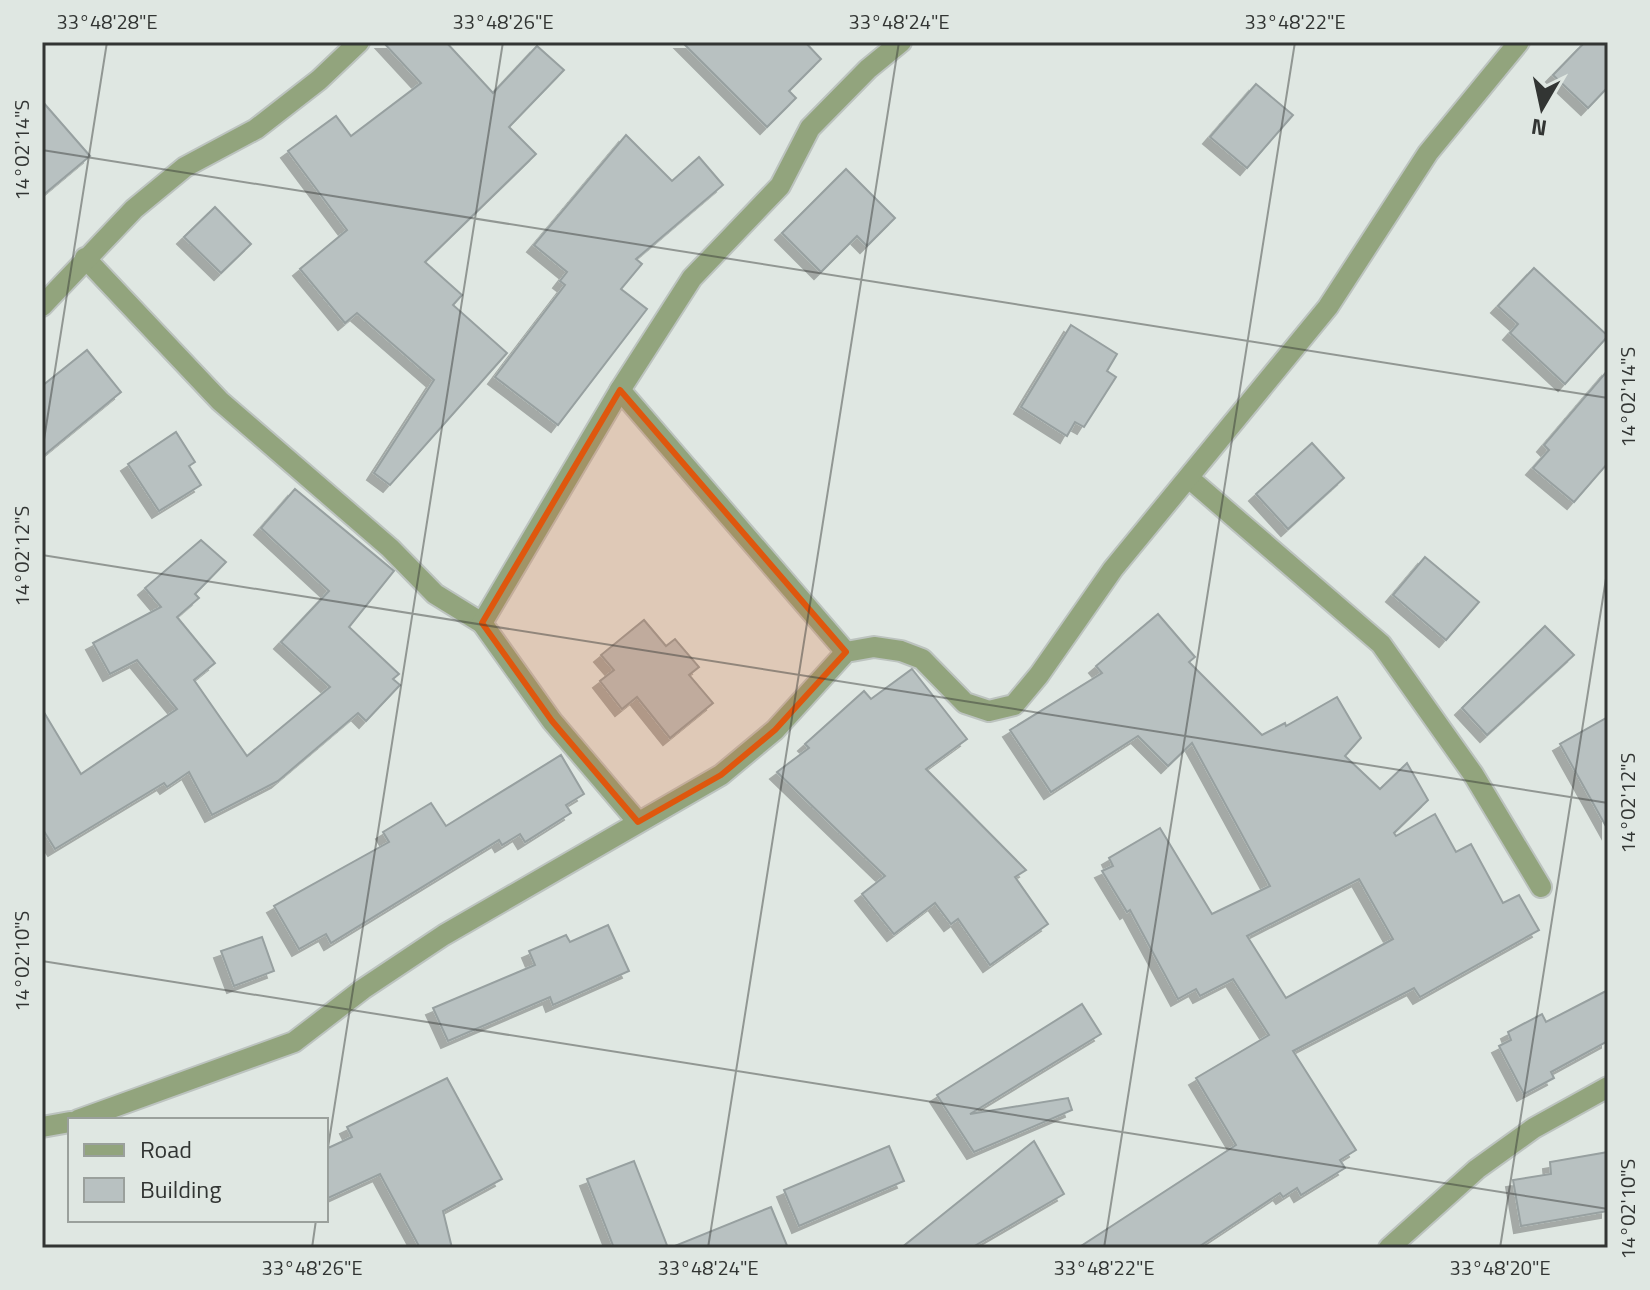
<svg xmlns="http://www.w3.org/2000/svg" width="1650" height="1290" font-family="'Titillium Web',sans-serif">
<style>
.building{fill:#b8c1c1;stroke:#97a0a0;stroke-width:2;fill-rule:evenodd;filter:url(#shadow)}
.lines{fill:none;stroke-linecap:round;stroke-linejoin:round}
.minor-casing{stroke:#bcc3bf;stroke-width:24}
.minor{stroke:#92a47d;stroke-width:20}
.marked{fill:#df570e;fill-opacity:0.2;stroke:#df570e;stroke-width:6;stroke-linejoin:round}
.ticks{fill:none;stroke:#323533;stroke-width:2;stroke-opacity:0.45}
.neatline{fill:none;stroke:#323533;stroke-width:3}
.ticks-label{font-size:20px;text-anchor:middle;fill:#323533}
</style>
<defs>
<filter id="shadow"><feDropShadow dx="-7" dy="7" stdDeviation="0" flood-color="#0004"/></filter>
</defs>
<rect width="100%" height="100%" fill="#dfe7e2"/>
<g class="building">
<path d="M383,42H446L493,93L537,46L564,70L509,127L536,154L425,262L462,295L453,305L507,353L390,485L374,473L434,380L357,313L345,323L300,269L347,230L288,151L336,116L351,136L421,83Z"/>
<path d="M682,42H805L821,59L789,91L796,98L767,127Z"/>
<path d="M1585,42H1608V87L1588,108L1553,75Z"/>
<path d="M1256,84L1293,115L1247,168L1210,137Z"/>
<path d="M42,101L90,156L42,196Z"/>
<path d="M626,135L672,181L699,157L723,185L636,259L642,264L621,289L647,309L558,425L495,377L565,285L560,281L567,272L534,245Z"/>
<path d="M846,169L895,218L867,246L857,236L821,272L782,233Z"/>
<path d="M215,207L251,244L221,273L184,237Z"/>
<path d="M1534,268L1608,336L1565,384L1510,333L1518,324L1498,306Z"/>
<path d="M1071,325L1117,354L1107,371L1116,377L1084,427L1075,422L1067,436L1021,407Z"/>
<path d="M87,350L121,392L42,457V386Z"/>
<path d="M1608,370V463L1574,502L1533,468L1549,450L1544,445Z"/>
<path d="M176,432L195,462L189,466L201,485L159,511L128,464Z"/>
<path d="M1312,443L1344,478L1288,529L1256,494Z"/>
<path d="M295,489L394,571L349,627L399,674L393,679L400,685L366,721L358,713L278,781L212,815L189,772L167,787L164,783L55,849L42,828V709L81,774L177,709L137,660L110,674L93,643L161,607L145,588L201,540L226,562L195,594L199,598L177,617L215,663L194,680L247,756L330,687L281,642L329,591L261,528Z"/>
<path d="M1425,557L1479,602L1446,640L1393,595Z"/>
<path d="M1158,614L1195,657L1189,662L1262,735L1285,723L1286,726L1337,697L1361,738L1345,756L1380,789L1407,763L1428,800L1394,833L1396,836L1435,814L1456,852L1471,844L1503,903L1519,895L1539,930L1420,997L1414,988L1293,1051L1356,1150L1340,1160L1345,1168L1301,1195L1297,1188L1283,1197L1280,1193L1197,1248H1078L1236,1145L1196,1078L1269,1035L1233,979L1200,996L1196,989L1178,999L1130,910L1127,912L1102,871L1113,866L1109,858L1160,828L1212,914L1270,886L1192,743L1168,766L1138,736L1051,792L1010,730L1102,673L1096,666ZM1359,879L1393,939L1286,998L1247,936Z"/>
<path d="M644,620L666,646L675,639L699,667L689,675L713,703L670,738L637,697L622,709L600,681L614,670L601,655Z"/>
<path d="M1545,626L1574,655L1487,735L1462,708Z"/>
<path d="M912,669L967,739L926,769L1026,870L1015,877L1048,924L990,965L958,919L951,924L935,903L894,934L862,894L885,876L777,772L809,748L805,744L864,691L871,699Z"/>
<path d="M1608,717V830L1560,744Z"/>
<path d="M561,755L584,794L566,805L571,813L525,842L520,834L502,845L499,840L331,943L326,934L299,949L274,906L389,842L383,832L431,803L446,826Z"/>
<path d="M608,925L629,971L553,1005L550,997L448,1041L433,1008L535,965L529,951L566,935L570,942Z"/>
<path d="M262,937L274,971L234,986L221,951Z"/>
<path d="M1608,990V1041L1551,1072L1554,1078L1524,1094L1499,1046L1511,1040L1508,1032L1542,1014L1546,1022Z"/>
<path d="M1082,1004L1101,1034L970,1114L1068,1098L1072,1110L974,1152L937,1095Z"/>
<path d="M447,1078L502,1179L443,1211L452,1248H420L380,1174L326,1199V1149L352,1137L347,1127Z"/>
<path d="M1034,1141L1064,1194L971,1248H901Z"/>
<path d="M889,1146L904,1181L799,1226L784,1190Z"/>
<path d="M1608,1152V1211L1521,1226L1513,1180L1551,1174L1550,1162Z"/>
<path d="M634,1161L668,1248H614L587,1179Z"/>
<path d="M771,1207L788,1248H673L672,1247Z"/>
</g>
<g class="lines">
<g class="minor-casing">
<g id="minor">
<path d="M85,258L220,401L390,548L435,594L482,623"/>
<path d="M42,306L134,209L185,167L256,129L319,80L359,42"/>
<path d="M620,390L846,652"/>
<path d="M1190,479L1381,644L1473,774L1541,887"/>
<path d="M638,822L552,721L482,623L620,390L692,278L780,186L810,128L868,69L901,42"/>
<path d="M78,1120L294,1042L363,989L444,935L721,775L775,730L846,652L874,647L901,651L922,659L965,703L989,711L1014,705L1039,675L1113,569L1328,307L1428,153L1519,42"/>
<path d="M42,1127L70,1122"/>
<path d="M1389,1248L1477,1169L1534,1128L1608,1087"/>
</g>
</g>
<use href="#minor" class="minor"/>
</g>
<path class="marked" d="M620,390L846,652L775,730L721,775L638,822L552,721L482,623Z"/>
<path class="ticks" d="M42,150L1608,398M42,452L107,42M42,555L1608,803M42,961L1608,1209M326,1160L503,42M312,1248L316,1220M708,1248L899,42M1104,1248L1295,42M1500,1248L1608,566"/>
<rect width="1650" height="1290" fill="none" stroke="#dfe7e2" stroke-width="88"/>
<rect x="68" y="1118" width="260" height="104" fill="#dfe7e2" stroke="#9aa09c" stroke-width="2"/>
<rect x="84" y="1144" width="40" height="12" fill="#92a47d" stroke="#9aa09c" stroke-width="2"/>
<text x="140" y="1158" font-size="24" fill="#323533">Road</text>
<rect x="84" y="1178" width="40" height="24" fill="#b8c1c1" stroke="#9aa09c" stroke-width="2"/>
<text x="140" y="1198" font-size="24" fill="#323533">Building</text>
<g transform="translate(1542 108) rotate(189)" stroke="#dfe7e2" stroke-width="6" paint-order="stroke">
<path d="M0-6L14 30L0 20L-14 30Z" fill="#323533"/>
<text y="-12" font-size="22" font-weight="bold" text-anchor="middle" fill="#323533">N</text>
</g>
<rect x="44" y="44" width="1562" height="1202" class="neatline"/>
<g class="ticks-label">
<text x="107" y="29">33°48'28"E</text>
<text x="503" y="29">33°48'26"E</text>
<text x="899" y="29">33°48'24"E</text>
<text x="1295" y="29">33°48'22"E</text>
<text transform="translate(22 150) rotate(-90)" y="7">14°02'14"S</text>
<text transform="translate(1628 397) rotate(-90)" y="7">14°02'14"S</text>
<text transform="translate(22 556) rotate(-90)" y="7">14°02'12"S</text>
<text transform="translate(1628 803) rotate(-90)" y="7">14°02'12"S</text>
<text transform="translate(22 961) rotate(-90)" y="7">14°02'10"S</text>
<text transform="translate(1628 1209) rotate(-90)" y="7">14°02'10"S</text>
<text x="312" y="1275">33°48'26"E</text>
<text x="708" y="1275">33°48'24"E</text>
<text x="1104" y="1275">33°48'22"E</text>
<text x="1500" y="1275">33°48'20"E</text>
</g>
</svg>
